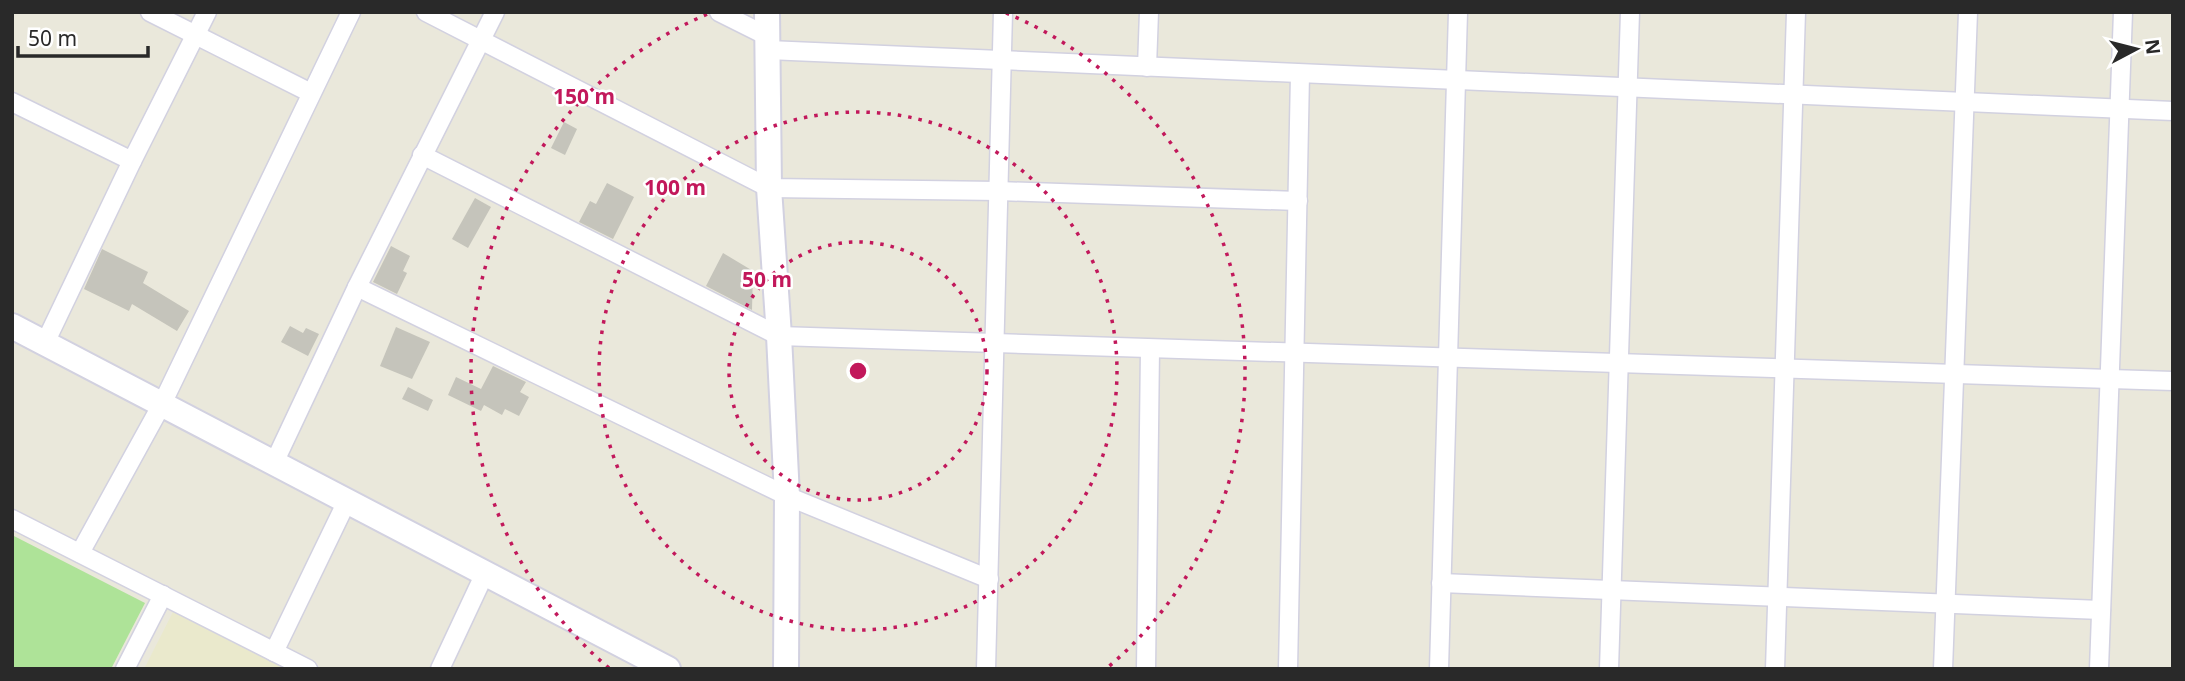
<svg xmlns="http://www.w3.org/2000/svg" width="2185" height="681" font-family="'Noto Sans',sans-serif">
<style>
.education{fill:#eae9cc}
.pitch{fill:#aee398}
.building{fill:#c5c4bb}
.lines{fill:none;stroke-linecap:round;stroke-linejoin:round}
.street-casing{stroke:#d2d1e0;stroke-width:21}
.secondary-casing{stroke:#d2d1e0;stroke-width:28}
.street{stroke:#fff;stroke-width:18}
.secondary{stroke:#fff;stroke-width:24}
.ring{fill:none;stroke:#c2185b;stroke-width:3.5;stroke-dasharray:3.5 7}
.centre{fill:#c2185b;stroke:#fff;stroke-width:3.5}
.ring-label{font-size:21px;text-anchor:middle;font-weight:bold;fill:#c2185b;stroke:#fff;stroke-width:5;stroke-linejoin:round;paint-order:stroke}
</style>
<rect width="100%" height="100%" fill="#eae8db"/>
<path class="education" d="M175,608L291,669H144Z"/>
<path class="pitch" d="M12,535L145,603L111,669H12Z"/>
<g class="building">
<path d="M564,122L577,129L565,155L551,148Z"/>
<path d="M607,183L634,197L613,239L579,222L590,201L596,204Z"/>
<path d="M475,198L491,207L468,248L452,239Z"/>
<path d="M391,246L410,256L403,271L407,273L397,294L373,282Z"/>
<path d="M102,249L148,272L143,283L189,311L177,331L132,304L129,311L84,289Z"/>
<path d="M723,253L753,271L752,310L706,286Z"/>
<path d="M290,326L303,333L306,328L319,334L308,356L281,342Z"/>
<path d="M396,327L430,342L412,379L380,366Z"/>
<path d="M493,366L526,382L520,392L529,397L519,416L505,409L502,415L484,405L481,411L448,395L456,377L481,389Z"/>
<path d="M408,387L433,400L428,411L402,399Z"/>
</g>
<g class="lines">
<g class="street-casing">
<g id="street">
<path d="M150,12L311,93"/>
<path d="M426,12L769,188L999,191L1298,201"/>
<path d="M719,12L767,36"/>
<path d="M768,50L2173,111"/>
<path d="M1147,67L1149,12"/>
<path d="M12,102L132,161"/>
<path d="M422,155L779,336L2173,381"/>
<path d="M357,287L787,496L989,579"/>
<path d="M45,343L132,161L207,12"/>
<path d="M274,463L357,287L495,12"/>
<path d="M12,519L308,669"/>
<path d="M80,553L162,404L351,12"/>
<path d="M1441,583L2101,610"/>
<path d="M274,652L347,501"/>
<path d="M125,669L163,595"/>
<path d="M440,669L485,573"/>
<path d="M986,669L1003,12"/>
<path d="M1146,669L1150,349"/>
<path d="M1288,669L1300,74"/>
<path d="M1439,669L1458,12"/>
<path d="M1609,669L1630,12"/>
<path d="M1775,669L1796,12"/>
<path d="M1943,669L1968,12"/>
<path d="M2099,669L2123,12"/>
</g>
</g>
<g class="secondary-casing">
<g id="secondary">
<path d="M767,12L769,188L779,336L787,496L786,669"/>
<path d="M12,326L668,669"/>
</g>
</g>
<use href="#street" class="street"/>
<use href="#secondary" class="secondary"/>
</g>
<g class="ring">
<circle cx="858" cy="371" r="129"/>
<circle cx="858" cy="371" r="259"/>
<path d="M609 668A388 388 0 0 1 710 13M1006 13A388 388 0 0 1 1107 668"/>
</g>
<circle cx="858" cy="371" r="10" class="centre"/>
<g class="ring-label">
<text x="584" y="104">150 m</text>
<text x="675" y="195">100 m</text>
<text x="767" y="287">50 m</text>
</g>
<rect width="2185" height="681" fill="none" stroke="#292929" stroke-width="28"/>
<g transform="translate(2136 49) rotate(83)" stroke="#ffffff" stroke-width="5" paint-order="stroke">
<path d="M0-5L12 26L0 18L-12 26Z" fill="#292929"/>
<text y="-10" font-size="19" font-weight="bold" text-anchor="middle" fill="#292929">N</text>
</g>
<path d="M18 46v10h130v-10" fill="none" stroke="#292929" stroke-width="3.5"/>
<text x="28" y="46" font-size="21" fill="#292929" stroke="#ffffff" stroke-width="5" paint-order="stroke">50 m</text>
</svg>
